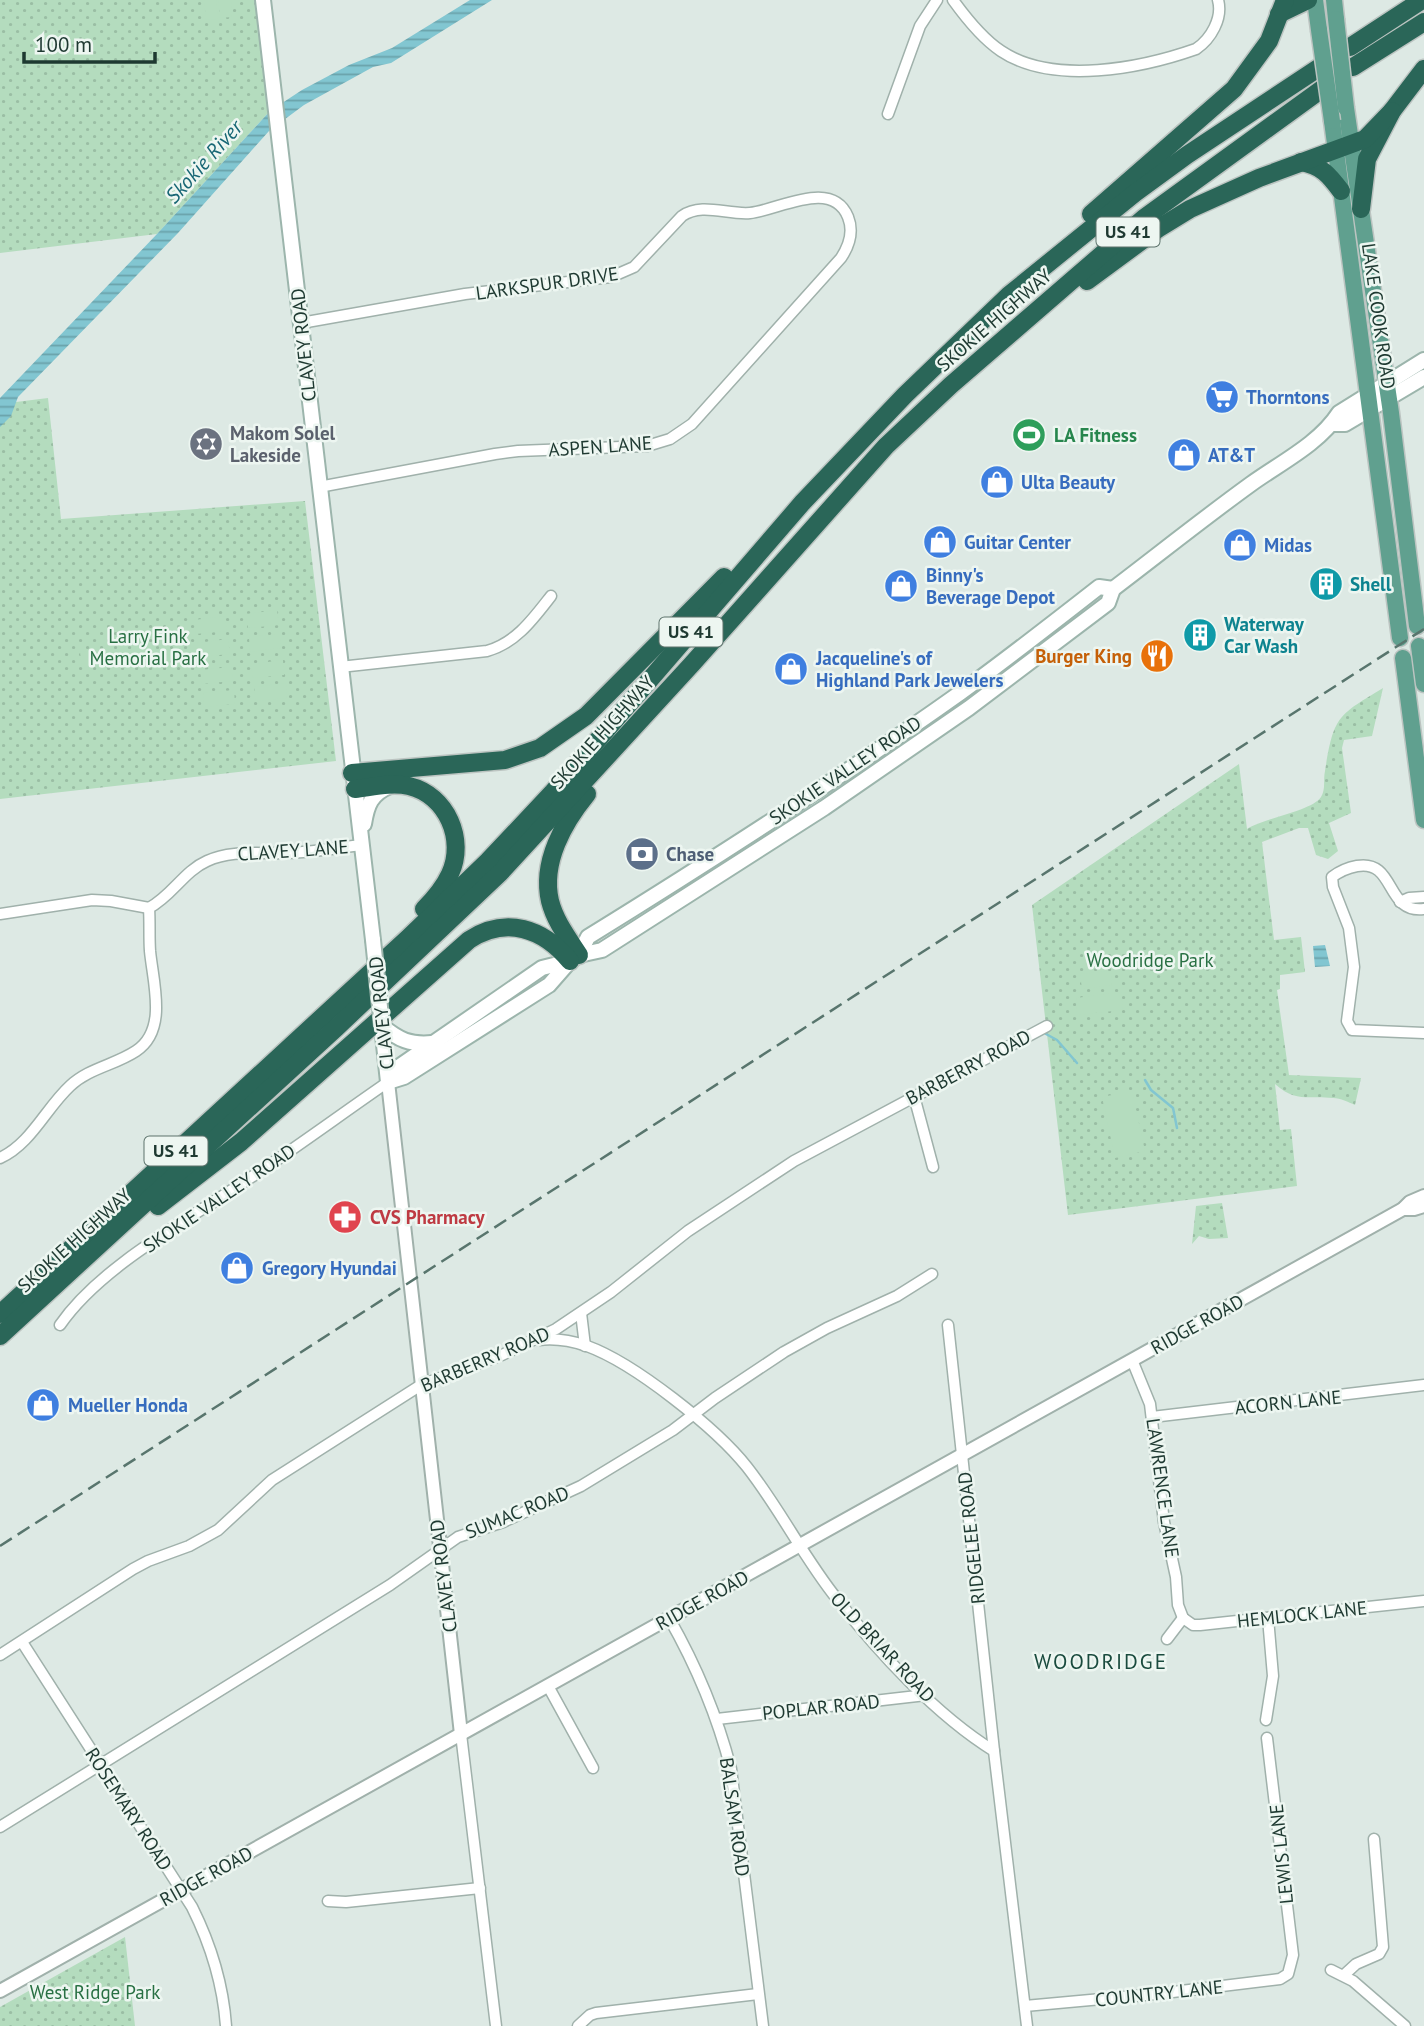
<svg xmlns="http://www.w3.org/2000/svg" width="1424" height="2026" font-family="'PT Sans',sans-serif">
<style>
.green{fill:url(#green-dots)}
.pitch{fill:#b4dcbe}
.water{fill:url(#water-rules)}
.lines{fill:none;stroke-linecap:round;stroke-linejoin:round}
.stream{stroke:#82c6d1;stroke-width:2.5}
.minor-casing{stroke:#a0b1ab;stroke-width:13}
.tertiary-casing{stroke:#a0b1ab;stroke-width:16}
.secondary-casing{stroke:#9cb5ac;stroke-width:18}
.primary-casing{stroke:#bcc4c1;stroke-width:19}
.motorway-casing{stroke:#bcc4c1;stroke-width:21}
.minor{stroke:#fff;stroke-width:10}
.tertiary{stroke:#fff;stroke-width:12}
.secondary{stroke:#fff;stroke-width:14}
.primary{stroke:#60a08f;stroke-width:16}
.motorway{stroke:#2a6658;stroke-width:18}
.rail{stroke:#58756d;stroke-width:2.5;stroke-dasharray:14 7;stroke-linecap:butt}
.secondary-bridge-casing{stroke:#9cb5ac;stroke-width:18;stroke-linecap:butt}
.primary-bridge-casing{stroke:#bcc4c1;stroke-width:19;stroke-linecap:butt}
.secondary-bridge{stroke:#fff;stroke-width:14}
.primary-bridge{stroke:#60a08f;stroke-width:16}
.labels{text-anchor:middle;stroke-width:5;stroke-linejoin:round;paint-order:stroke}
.shield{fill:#edf6f1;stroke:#5c726b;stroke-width:2}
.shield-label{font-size:18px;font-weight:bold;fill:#1e3931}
.street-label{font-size:19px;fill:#1e3931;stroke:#edf6f1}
.shop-label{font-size:19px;font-weight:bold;fill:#366cbe;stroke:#edf6f1;text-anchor:start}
.worship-label{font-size:19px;font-weight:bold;fill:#5b616d;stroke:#edf6f1;text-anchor:start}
.leisure-label{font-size:19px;font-weight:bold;fill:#27864d;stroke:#edf6f1;text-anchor:start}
.culture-label{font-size:19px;font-weight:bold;fill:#0d838f;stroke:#edf6f1;text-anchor:start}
.park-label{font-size:19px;fill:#287043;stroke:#edf6f1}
.food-label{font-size:19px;font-weight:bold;fill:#c56008;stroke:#edf6f1;text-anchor:end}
.service-label{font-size:19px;font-weight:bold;fill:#4e5e75;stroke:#edf6f1;text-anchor:start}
.health-label{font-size:19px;font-weight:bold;fill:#be3a42;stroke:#edf6f1;text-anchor:start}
.water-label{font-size:21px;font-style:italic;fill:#186775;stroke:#edf6f1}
.neighbourhood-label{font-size:21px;letter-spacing:2px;fill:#1a4b3e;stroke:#edf6f1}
</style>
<defs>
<pattern id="green-dots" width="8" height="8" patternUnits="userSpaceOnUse" patternTransform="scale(1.75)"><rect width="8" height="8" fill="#b4dcbe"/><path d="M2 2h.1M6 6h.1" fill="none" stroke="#9abea4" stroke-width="1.8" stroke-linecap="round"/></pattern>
<pattern id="water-rules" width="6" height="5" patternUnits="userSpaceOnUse" patternTransform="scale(1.75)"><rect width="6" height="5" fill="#82c6d1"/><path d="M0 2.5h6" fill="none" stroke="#6aa2aa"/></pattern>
</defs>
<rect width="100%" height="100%" fill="#dde9e4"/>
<g class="green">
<path d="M0,0H256L270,111L157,234L0,253Z"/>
<path d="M48,398L61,519L305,501L336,761L0,799V404Z"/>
<path d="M1383,688L1372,736L1344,740L1342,748L1351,813L1329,823L1338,851L1328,859L1316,855L1308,828H1299L1262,842L1274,940L1301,937L1305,972L1280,975V989L1277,990L1289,1075L1361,1078L1355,1105C1348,1102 1341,1098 1333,1098C1308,1095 1296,1103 1275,1084L1280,1130L1291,1129L1297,1186L1068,1215L1032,905L1239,764L1247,829C1264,818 1312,811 1321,797C1326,789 1323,780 1325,771C1334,716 1337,716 1383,688Z"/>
<path d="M1222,1203L1228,1238L1209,1239L1199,1236L1192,1244L1196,1206Z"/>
<path d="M125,1937L135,2026H0V2007Z"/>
</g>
<g class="pitch">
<path d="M204,0H216L218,19L206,20Z"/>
<path d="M218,0H231L232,17L220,18Z"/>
<path d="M277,610L279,625L248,628L246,614Z"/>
<path d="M225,616L227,631L196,634L194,620Z"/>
<path d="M280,634L281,648L250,652L249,637Z"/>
<path d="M228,639L230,654L199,657L197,643Z"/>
<path d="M104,649L106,665L82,668L80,652Z"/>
<path d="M283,660L284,675L253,678L251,664Z"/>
<path d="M231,667L233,681L202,684L200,670Z"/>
<path d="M286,683L287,698L256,701L254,687Z"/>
<path d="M234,690L235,704L204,707L203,693Z"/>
<path d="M1111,971L1112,985L1082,989L1080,974Z"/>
<path d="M1121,992L1123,1010L1077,1015L1076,998Z"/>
<path d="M1132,1091L1145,1151L1115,1158L1102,1097Z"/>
</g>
<g class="water">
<path d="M470,0H492L391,63L373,67L304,105L269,131L178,233L18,397L11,416L0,427V398L157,234L270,111L302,90L349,65L392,48Z"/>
<path d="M1325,945L1330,966L1315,967L1313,946Z"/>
</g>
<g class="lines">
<g class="stream">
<path d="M1046,1034L1057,1040L1077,1063"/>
<path d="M1145,1080L1151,1090L1173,1108L1177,1128"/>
</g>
<g class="minor-casing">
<g id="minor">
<path d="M953,0C966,18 983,39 1001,51C1053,86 1142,68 1196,49C1211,39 1223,18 1218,0"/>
<path d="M888,114L920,26L937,0"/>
<path d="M301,323L465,294L611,277L634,267L682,216C702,202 727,215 750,213C779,210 832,178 848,217C854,232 849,246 841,258L692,424L670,439L647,446L518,451L495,454L319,487"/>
<path d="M340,667L487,651C516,643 533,619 551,596"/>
<path d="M1400,902L1409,898L1424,897"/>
<path d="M1424,909C1385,914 1396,859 1357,866C1346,868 1340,871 1332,877L1333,887L1349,928L1354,967L1347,1021L1352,1030L1424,1033"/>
<path d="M0,914L92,900L111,901L149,908"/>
<path d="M914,1096L933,1167"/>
<path d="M0,1158C31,1144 46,1108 70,1086C89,1068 115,1065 136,1051C168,1030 153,983 150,951C149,937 150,923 149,908C172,896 184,871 207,861C231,850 257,854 282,853C309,853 336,848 362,845"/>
<path d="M581,1313L585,1346"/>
<path d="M60,1325C100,1267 185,1222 244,1182C293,1150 340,1115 388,1082"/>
<path d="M948,1325L994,1751"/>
<path d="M539,1340C554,1338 572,1341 587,1346C634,1363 716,1428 747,1467C780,1509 804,1558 837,1599C879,1653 936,1715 994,1751L1027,2026"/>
<path d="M1132,1360L1150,1404L1164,1522L1176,1577L1178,1605L1183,1618"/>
<path d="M1152,1417L1424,1385"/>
<path d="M669,1618C697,1667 717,1715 731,1769L763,2026"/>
<path d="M1183,1618L1193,1625H1200L1424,1601"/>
<path d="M1167,1639L1183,1618"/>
<path d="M22,1642L192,1907C211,1945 223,1984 226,2026"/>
<path d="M0,1655L133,1569L148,1561L189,1546L218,1530L272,1480L421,1385L502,1355L556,1329L611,1292L688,1231L794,1161L1047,1026"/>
<path d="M548,1686L593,1768"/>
<path d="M717,1719L926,1695"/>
<path d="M1266,1720L1273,1676L1268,1618"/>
<path d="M461,1734L496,2026"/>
<path d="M0,1827L390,1585L458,1537L503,1522L581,1486L673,1430L715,1398L784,1352L827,1328L897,1296L932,1274"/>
<path d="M328,1901L346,1902L480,1888"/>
<path d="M1331,1970L1353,1981L1405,2026"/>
<path d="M1344,1975L1356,1964L1379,1954L1383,1947L1374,1839"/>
<path d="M1025,2006L1156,1994L1280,1979L1288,1974L1293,1955L1267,1738"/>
<path d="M578,2026L590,2015L596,2013L758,1994"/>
</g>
</g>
<g class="tertiary-casing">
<g id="tertiary">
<path d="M388,1082L461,1734"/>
<path d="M1403,1209H1414L1424,1206"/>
<path d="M0,1991L1403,1209L1410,1202L1424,1196"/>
</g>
</g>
<g class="secondary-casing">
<g id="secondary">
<path d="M263,0L373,940"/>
<path d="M1332,424H1345L1424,377"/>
<path d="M364,824C367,805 371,794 390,786"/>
<path d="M579,955L588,937C714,859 839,779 960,693C1007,659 1053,623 1099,587L1113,589"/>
<path d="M382,1026C399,1040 410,1045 432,1043"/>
<path d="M382,1026L388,1082"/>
<path d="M388,1082L404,1077L549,985L570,961L579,955L602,950L824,808L969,708L1108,603L1113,589C1159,554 1204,518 1251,484C1280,463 1319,444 1339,413L1424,360"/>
<path d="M388,1082L400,1066L542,968L570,961"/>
</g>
</g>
<g class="primary-casing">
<g id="primary">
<path d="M1315,0L1319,30"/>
<path d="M1334,0L1336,19"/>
<path d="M1346,108L1391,413L1417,626"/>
<path d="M1332,121L1400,638"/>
<path d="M1419,646L1424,684"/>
<path d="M1403,658L1424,820"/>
</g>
</g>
<g class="motorway-casing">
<g id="motorway">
<path d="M1279,14L1308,0"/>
<path d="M1350,47L1422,0"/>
<path d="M1353,67L1424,22"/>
<path d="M1301,162C1322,166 1329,175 1341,191"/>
<path d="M1361,209L1367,159L1392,111L1424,69"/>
<path d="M1091,214L1234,89L1269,41L1285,0"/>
<path d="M1087,281L1159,228L1190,209L1259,178L1365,139L1392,111"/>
<path d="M352,773L505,760L540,748L586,716L724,577"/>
<path d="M355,789C372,787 392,782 409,786C447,795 466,840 450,874C444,887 434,899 424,909"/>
<path d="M579,955C568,938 555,921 550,901C541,862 564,822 587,794"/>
<path d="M158,1206L241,1142L469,940C506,916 543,928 570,961"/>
<path d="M0,1314L408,938L488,861L553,792L803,502L905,395L1009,295L1135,193L1187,155L1329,61"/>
<path d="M0,1336L336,1028L500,873L692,664L886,446L951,385L1144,218L1333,81"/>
</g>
</g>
<use href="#minor" class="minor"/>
<use href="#tertiary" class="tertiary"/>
<use href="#secondary" class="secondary"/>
<use href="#primary" class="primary"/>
<use href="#motorway" class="motorway"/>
<path class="rail" d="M0,1546L1424,629"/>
<g class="secondary-bridge-casing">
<path id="secondary-bridge" d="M373,940L382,1026"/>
</g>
<g class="primary-bridge-casing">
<g id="primary-bridge">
<path d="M1336,19L1346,108"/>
<path d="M1319,30L1332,121"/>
</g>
</g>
<use href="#secondary-bridge" class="secondary-bridge"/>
<use href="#primary-bridge" class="primary-bridge"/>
</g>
<defs>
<g id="supermarket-disc" transform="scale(1.75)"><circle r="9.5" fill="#3f7fe0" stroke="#edf6f1"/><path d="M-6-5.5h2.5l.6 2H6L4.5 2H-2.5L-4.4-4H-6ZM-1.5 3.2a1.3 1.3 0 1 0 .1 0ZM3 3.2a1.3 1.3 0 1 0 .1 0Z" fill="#fff"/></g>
<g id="stadium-disc" transform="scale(1.75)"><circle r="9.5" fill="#2e9e5b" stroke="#edf6f1"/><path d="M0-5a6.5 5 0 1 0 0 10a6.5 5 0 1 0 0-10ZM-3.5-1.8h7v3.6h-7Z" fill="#fff"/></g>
<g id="synagogue-disc" transform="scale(1.75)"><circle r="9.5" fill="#6b7280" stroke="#edf6f1"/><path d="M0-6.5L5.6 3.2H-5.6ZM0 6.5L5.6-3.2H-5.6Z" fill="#fff"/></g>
<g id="shop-disc" transform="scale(1.75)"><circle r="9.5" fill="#3f7fe0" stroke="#edf6f1"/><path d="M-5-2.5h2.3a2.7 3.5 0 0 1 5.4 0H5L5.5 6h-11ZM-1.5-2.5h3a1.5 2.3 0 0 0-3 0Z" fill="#fff"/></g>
<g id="building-disc" transform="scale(1.75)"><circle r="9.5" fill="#0f9aa8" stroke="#edf6f1"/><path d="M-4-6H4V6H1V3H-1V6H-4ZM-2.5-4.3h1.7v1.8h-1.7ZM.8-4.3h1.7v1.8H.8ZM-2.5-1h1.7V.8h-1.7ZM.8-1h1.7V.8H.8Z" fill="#fff"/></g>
<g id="restaurant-disc" transform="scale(1.75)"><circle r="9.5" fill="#e8710a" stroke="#edf6f1"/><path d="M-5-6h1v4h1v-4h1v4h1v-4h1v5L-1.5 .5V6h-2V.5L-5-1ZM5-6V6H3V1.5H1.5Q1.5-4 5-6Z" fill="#fff"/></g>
<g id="bank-disc" transform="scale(1.75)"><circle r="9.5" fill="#5c6f8a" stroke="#edf6f1"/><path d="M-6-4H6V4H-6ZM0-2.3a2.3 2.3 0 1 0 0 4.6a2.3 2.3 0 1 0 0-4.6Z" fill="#fff"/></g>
<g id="pharmacy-disc" transform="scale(1.75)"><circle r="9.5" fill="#e0444e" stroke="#edf6f1"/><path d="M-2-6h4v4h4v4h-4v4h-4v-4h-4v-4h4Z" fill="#fff"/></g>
</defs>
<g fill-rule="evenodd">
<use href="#supermarket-disc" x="1222" y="397"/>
<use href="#stadium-disc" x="1029" y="435"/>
<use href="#synagogue-disc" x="206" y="444"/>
<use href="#shop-disc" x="1184" y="455"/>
<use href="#shop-disc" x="997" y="482"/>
<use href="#shop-disc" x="940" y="542"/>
<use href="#shop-disc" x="1240" y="545"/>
<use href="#building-disc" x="1326" y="584"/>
<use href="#shop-disc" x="901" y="586"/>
<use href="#building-disc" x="1200" y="635"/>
<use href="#restaurant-disc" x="1157" y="656"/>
<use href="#shop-disc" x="791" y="669"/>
<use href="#bank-disc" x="642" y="854"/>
<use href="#pharmacy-disc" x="345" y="1217"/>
<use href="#shop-disc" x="237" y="1268"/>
<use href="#shop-disc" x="43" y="1405"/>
</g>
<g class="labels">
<g class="shield">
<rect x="1096.5" y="217.5" width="63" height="29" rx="5"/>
<rect x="659.5" y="617.5" width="63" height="29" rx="5"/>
<rect x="144.5" y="1136.5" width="63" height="29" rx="5"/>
</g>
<g class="shield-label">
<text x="1128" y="238">US 41</text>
<text x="691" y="638">US 41</text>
<text x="176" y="1157">US 41</text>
</g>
<g class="street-label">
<text transform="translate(547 283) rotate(-8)" y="7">LARKSPUR DRIVE</text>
<text transform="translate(1379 316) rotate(82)" y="7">LAKE COOK ROAD</text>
<text transform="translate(994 320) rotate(-41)" y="7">SKOKIE HIGHWAY</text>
<text transform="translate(303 345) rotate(-96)" y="7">CLAVEY ROAD</text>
<text transform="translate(600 446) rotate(-4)" y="7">ASPEN LANE</text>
<text transform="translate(602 732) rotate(-48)" y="7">SKOKIE HIGHWAY</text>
<text transform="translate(845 770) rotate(-34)" y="7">SKOKIE VALLEY ROAD</text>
<text transform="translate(293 850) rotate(-4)" y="7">CLAVEY LANE</text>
<text transform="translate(381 1013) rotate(-96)" y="7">CLAVEY ROAD</text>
<text transform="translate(968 1067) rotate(-28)" y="7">BARBERRY ROAD</text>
<text transform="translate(219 1198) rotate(-34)" y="7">SKOKIE VALLEY ROAD</text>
<text transform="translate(74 1240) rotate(-42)" y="7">SKOKIE HIGHWAY</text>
<text transform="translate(1197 1324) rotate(-29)" y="7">RIDGE ROAD</text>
<text transform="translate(485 1359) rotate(-23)" y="7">BARBERRY ROAD</text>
<text transform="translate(1288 1402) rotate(-6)" y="7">ACORN LANE</text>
<text transform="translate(1163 1488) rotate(82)" y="7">LAWRENCE LANE</text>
<text transform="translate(517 1512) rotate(-22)" y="7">SUMAC ROAD</text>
<text transform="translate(971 1538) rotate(-96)" y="7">RIDGELEE ROAD</text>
<text transform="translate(443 1576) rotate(-97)" y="7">CLAVEY ROAD</text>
<text transform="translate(702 1600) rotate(-29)" y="7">RIDGE ROAD</text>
<text transform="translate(1302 1614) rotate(-6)" y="7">HEMLOCK LANE</text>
<text transform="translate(883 1647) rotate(47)" y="7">OLD BRIAR ROAD</text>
<text transform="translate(821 1707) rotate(-6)" y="7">POPLAR ROAD</text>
<text transform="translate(129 1809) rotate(57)" y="7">ROSEMARY ROAD</text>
<text transform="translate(735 1817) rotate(82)" y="7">BALSAM ROAD</text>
<text transform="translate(1281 1854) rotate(-96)" y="7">LEWIS LANE</text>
<text transform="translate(206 1876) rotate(-29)" y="7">RIDGE ROAD</text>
<text transform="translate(1159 1993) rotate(-6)" y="7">COUNTRY LANE</text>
</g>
<g class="shop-label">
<text x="1246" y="404">Thorntons</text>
<text x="1208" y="462">AT&amp;T</text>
<text x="1021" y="489">Ulta Beauty</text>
<text x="964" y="549">Guitar Center</text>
<text x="1264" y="552">Midas</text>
<text x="926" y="582">Binny's<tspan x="926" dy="22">Beverage Depot</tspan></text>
<text x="816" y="665">Jacqueline's of<tspan x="816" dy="22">Highland Park Jewelers</tspan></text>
<text x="262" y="1275">Gregory Hyundai</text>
<text x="68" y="1412">Mueller Honda</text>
</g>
<g class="worship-label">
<text x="230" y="440">Makom Solel<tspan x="230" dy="22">Lakeside</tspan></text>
</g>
<g class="leisure-label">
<text x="1054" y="442">LA Fitness</text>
</g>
<g class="culture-label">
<text x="1350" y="591">Shell</text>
<text x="1224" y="631">Waterway<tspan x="1224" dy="22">Car Wash</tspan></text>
</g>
<g class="park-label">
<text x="148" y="643">Larry Fink<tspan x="148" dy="22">Memorial Park</tspan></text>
<text x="1150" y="967">Woodridge Park</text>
<text x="95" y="1999">West Ridge Park</text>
</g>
<g class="food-label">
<text x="1132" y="663">Burger King</text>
</g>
<g class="service-label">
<text x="666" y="861">Chase</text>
</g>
<g class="health-label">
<text x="370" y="1224">CVS Pharmacy</text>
</g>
<g class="water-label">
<text transform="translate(204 162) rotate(-48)" y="7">Skokie River</text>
</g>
<g class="neighbourhood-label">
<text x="1101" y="1669">WOODRIDGE</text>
</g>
</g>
<path d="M24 52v10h131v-10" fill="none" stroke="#1e3931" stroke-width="3.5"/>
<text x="35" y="52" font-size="21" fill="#1e3931" stroke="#edf6f1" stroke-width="5" paint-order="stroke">100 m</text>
</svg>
